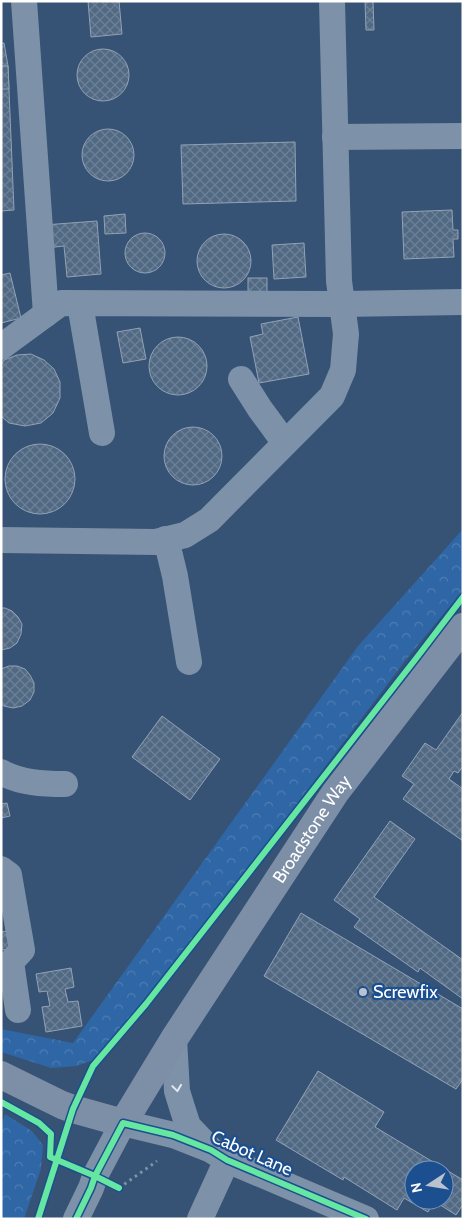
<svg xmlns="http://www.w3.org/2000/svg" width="464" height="1220" font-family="Cabin,sans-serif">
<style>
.forest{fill:url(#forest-crowns)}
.building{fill:url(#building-cross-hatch);stroke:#92a2b6;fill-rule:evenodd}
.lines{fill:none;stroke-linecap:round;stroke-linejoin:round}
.path{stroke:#7d92a8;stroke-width:3;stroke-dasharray:2.5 4;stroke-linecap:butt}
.minor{stroke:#7d92a8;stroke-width:26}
.major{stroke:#7d8ea7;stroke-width:28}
.cycleway-casing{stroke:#1b4f8f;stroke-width:9}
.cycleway{stroke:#66e7a1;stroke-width:6}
.oneway{stroke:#e5e9ee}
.poi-dot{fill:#b9c2ce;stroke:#1b4f8f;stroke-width:2}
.labels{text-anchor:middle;stroke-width:4.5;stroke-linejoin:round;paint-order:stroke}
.street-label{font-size:18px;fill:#fff;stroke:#1b4f8f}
.poi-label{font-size:18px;fill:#fff;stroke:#1b4f8f;text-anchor:start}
</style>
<defs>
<pattern id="forest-crowns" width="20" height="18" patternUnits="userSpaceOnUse" patternTransform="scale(1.25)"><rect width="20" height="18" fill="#2f66a5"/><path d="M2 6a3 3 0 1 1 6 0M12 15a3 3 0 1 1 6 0" fill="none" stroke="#4e7db2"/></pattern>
<pattern id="building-cross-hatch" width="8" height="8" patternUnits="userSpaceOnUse" patternTransform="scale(1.25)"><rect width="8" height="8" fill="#526984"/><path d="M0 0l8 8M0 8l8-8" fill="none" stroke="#6c8096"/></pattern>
</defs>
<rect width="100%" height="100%" fill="#365274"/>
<g class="forest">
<path d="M463,529V590L405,661L107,1055L77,1066L51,1068L1,1052V1029L73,1043L358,646Z"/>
<path d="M5,1114L32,1131L43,1145L41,1169L24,1219H1V1127Z"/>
</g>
<g class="building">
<path d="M88,1H119L122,34L91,37Z"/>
<path d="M365,1H373L374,30H366Z"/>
<path d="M1,43H4L8,66L14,210L1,211Z"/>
<circle cx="103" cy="75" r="26"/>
<path d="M1,66H8L9,89H1Z"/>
<circle cx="108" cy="155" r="26"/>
<path d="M295,142L296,201L183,204L181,145Z"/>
<path d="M452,210L453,230H458V239H453L454,257L404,259L402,212Z"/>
<path d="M125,214L126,233L105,234L104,216Z"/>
<path d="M97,221L101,274L67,277L64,246L46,248L44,225Z"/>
<circle cx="145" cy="253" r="20"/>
<circle cx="224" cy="261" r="27"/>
<path d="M304,243L306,277L274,279L272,245Z"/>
<path d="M10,273L21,318L1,323V275Z"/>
<rect x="248" y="278" width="19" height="18"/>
<path d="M298,317L309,374L259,383L250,337L263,334L261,324Z"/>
<path d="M140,328L146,359L123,363L117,332Z"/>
<circle cx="178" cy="366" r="29"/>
<path d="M31,354L44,360L54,369L60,382V398L53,413L41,423L25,426L9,423L1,416V364L4,360L17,355Z"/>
<circle cx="193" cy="456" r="29"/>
<circle cx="40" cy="479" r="35"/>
<path d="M1,608H5L12,611L18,617L22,624L21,634L17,643L10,648L1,650Z"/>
<path d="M9,666H17L25,669L30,675L34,683V692L30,700L22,706L13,708L4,706L1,704V669Z"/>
<path d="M463,712V766L458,773L454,771L449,779L463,789V841L403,799L414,784L402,776L425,743L436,750Z"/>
<path d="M162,716L220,759L190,800L132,757Z"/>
<path d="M7,803L10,816L1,818V804Z"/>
<path d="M390,821L415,839L374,897L463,960V999L420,968L418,972L354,927L360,919L334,900Z"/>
<path d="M301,913L463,1009V1079L456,1089L264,976Z"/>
<path d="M1,929L2,932L6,931L10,949L1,950Z"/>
<path d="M71,968L74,987L65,989L68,1002L78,1001L82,1026L46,1032L42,1007L50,1006L47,991L39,992L36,974Z"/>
<path d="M318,1071L384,1112L375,1127L463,1180V1204L456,1215L434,1201L428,1212L404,1198L397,1210L344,1177L343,1180L276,1140ZM414,1170H444V1200H414Z"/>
</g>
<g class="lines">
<path class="path" d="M119,1188L157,1161"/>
<g class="minor">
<path d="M24,1L46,314"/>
<path d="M335,137L463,136"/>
<path d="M80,304L102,433"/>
<path d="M1,347L61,303L342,304L463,302"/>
<path d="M241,379L260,409L285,443"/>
<path d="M166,539L175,576L189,662"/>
<path d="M1,540L156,542L185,535L209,520L332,396L343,370L346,334L339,281L332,1"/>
<path d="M1,772C20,783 44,784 65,784"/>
<path d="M1,869L9,875L22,950L11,962L18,1010"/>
<path d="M174,1039L177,1091L181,1104L188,1126L209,1148"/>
<path d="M76,1219L91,1188L95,1176L123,1123L173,1135L211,1150L227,1160L366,1219"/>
<path d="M200,1219L227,1160"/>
</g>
<path class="major" id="s1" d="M1,1075L62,1105L73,1109L123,1123L174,1039L335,793L463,627"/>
<g class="cycleway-casing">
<g id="cycleway">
<path d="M1,1102L39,1123L51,1134L50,1157L95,1176L119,1188"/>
<path d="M38,1219L73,1109L93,1066L146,1004L418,656L463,597"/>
<path d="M76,1219L91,1188L95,1176L123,1123L173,1135L211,1150L227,1160L366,1219"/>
</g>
</g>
<use href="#cycleway" class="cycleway"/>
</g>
<defs><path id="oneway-chevron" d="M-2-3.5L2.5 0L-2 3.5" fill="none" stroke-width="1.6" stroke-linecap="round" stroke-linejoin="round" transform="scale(1.25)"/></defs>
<use class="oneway" href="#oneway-chevron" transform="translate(177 1088) rotate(82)"/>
<circle class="poi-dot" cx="363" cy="992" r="5"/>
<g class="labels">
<g class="street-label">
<text dy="6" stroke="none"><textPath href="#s1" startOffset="481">Broadstone Way</textPath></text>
<text transform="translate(252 1153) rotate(24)" y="6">Cabot Lane</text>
</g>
<g class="poi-label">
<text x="373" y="998">Screwfix</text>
</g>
</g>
<rect width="464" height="1220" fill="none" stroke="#ffffff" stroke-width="5"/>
<g transform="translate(429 1185) rotate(258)"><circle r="24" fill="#1b4f8f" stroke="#7695bc"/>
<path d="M0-4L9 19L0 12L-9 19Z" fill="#b9c2ce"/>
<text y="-8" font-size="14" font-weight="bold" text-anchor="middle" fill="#ffffff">N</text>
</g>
</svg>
